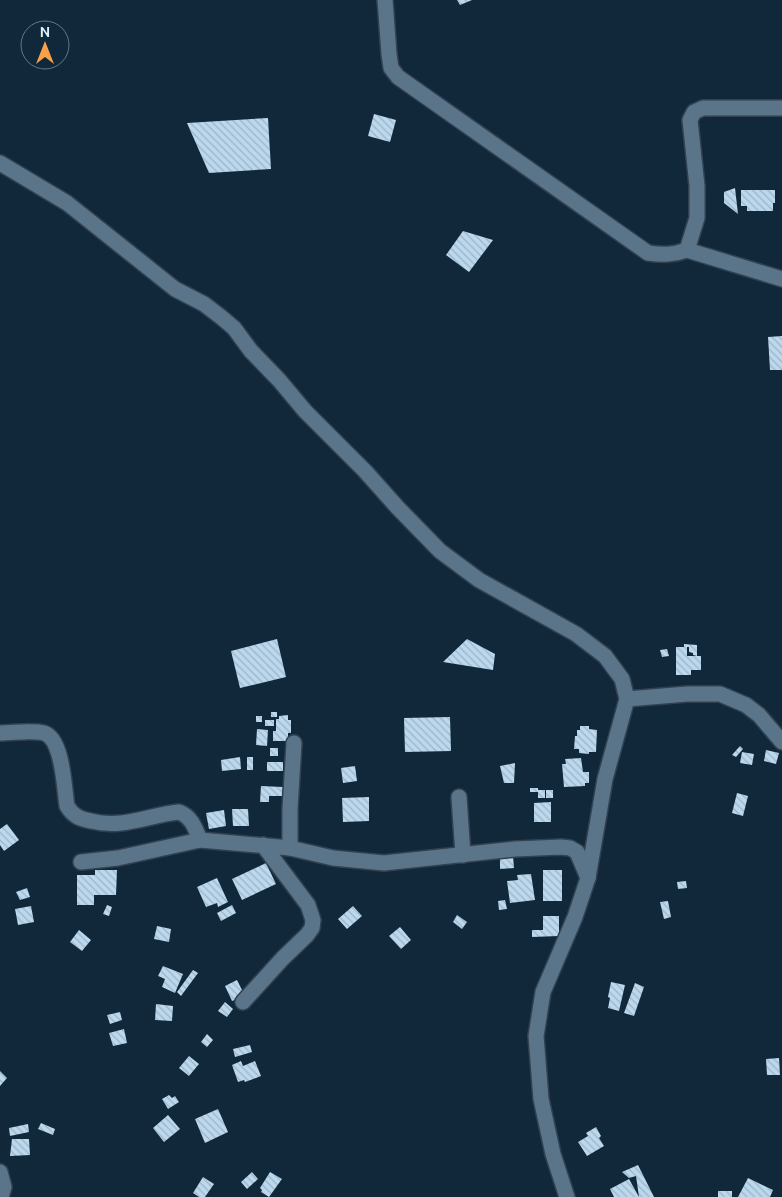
<svg xmlns="http://www.w3.org/2000/svg" width="782" height="1197" font-family="Ubuntu,sans-serif">
<style>
.building{fill:url(#building-back-hatch)}
.lines{fill:none;stroke-linecap:round;stroke-linejoin:round}
.minor-casing{stroke:#314150;stroke-width:18}
.minor{stroke:#5a7589;stroke-width:15}
</style>
<defs>
<pattern id="building-back-hatch" width="6" height="6" patternUnits="userSpaceOnUse" patternTransform="scale(1.25)"><rect width="6" height="6" fill="#bbd8ee"/><path d="M-1 5l2 2M0 0l6 6M5-1l2 2" fill="none" stroke="#9db4c5"/></pattern>
</defs>
<rect width="100%" height="100%" fill="#102839"/>
<g class="building">
<path d="M457,0H472L460,5Z"/>
<path d="M374,114L396,120L390,142L368,136Z"/>
<path d="M268,118L271,169L209,173L187,123Z"/>
<path d="M735,188L738,214L724,203V192Z"/>
<path d="M741,190H775V203H773V211H747V206H741Z"/>
<path d="M463,231L493,240L469,272L446,255Z"/>
<path d="M782,336V370H770L768,337Z"/>
<path d="M277,639L286,677L240,688L231,651Z"/>
<path d="M467,639L495,654L493,670L443,662Z"/>
<path d="M684,644L697,645V656L693,655V653L689,652V647H687V656H701V670H691V675H676V647H684Z"/>
<path d="M667,649L669,656L662,657L660,650Z"/>
<rect x="271" y="712" width="6" height="5"/>
<path d="M288,715V720H291V733H288V741H273V731H276V719H279V716Z"/>
<rect x="256" y="716" width="6" height="6"/>
<path d="M450,717L451,751L405,752L404,718Z"/>
<rect x="265" y="720" width="9" height="6"/>
<path d="M580,726H589V729L597,730L596,752H589V754L579,753V749H574L575,736H577V730H580Z"/>
<path d="M257,729L268,730L267,746L256,745Z"/>
<path d="M740,746L743,749L736,757L732,755Z"/>
<rect x="270" y="748" width="8" height="8"/>
<path d="M766,750L779,753L776,764L764,761Z"/>
<path d="M742,752L754,754L752,765L740,763Z"/>
<path d="M240,757L241,769L222,771L221,760Z"/>
<rect x="247" y="757" width="6" height="13"/>
<path d="M581,758L583,772H589V783H585V786L564,787L562,764H566L565,759Z"/>
<rect x="267" y="762" width="16" height="9"/>
<path d="M515,763L514,783H504L500,766Z"/>
<path d="M355,766L357,781L343,783L341,768Z"/>
<path d="M261,786L283,787L282,796H269V802H260Z"/>
<rect x="530" y="788" width="8" height="4"/>
<rect x="538" y="790" width="7" height="8"/>
<rect x="546" y="790" width="7" height="8"/>
<path d="M737,793L748,796L743,816L732,813Z"/>
<path d="M369,797V821L343,822L342,798Z"/>
<path d="M551,802V822H534V803Z"/>
<path d="M232,809H248L249,826H233Z"/>
<path d="M224,810L226,826L209,829L206,813Z"/>
<path d="M7,824L19,840L4,851L0,845V829Z"/>
<path d="M513,856L514,868L500,869V857Z"/>
<path d="M266,863L276,884L242,900L232,879Z"/>
<path d="M95,870H117L116,895H94V905H77V875H95Z"/>
<rect x="543" y="870" width="19" height="31"/>
<path d="M531,874L535,900L510,903L507,881L518,880L517,875Z"/>
<path d="M217,878L228,902L218,907L217,903L206,907L197,887Z"/>
<path d="M686,881L687,888L678,889L677,882Z"/>
<path d="M27,888L30,897L20,900L16,892Z"/>
<path d="M505,900L507,909L499,910L498,901Z"/>
<path d="M668,901L671,917L664,919L660,902Z"/>
<path d="M107,905L112,907L109,916L103,914Z"/>
<path d="M232,905L236,913L221,921L217,913Z"/>
<path d="M31,906L34,922L18,925L15,909Z"/>
<path d="M353,906L362,916L347,929L338,919Z"/>
<path d="M457,915L467,922L462,929L453,922Z"/>
<path d="M543,916H559V936L532,937V930H543Z"/>
<path d="M157,926L171,929L169,942L154,939Z"/>
<path d="M400,927L411,940L401,949L389,936Z"/>
<path d="M79,930L91,940L82,951L70,942Z"/>
<path d="M163,966L183,974L175,993L162,987L165,979L158,976Z"/>
<path d="M193,970L198,973L181,996L177,992Z"/>
<path d="M237,980L245,996L232,1001L225,986Z"/>
<path d="M611,982L625,985L619,1011L608,1008L610,998L608,997Z"/>
<path d="M635,983L644,987L634,1016L624,1013Z"/>
<path d="M225,1002L233,1009L227,1017L218,1011Z"/>
<path d="M156,1004L173,1006L172,1021L155,1020Z"/>
<path d="M120,1012L122,1020L110,1024L107,1015Z"/>
<path d="M124,1029L127,1043L113,1046L109,1033Z"/>
<path d="M207,1034L213,1040L207,1047L201,1042Z"/>
<path d="M250,1045L252,1052L235,1057L233,1049Z"/>
<path d="M189,1056L199,1064L189,1076L179,1068Z"/>
<path d="M779,1058L780,1075H767L766,1059Z"/>
<path d="M241,1061L243,1066L255,1061L261,1076L245,1082L244,1080L238,1082L232,1065Z"/>
<path d="M0,1071L7,1078L0,1086Z"/>
<path d="M169,1095L172,1098L175,1096L179,1102L168,1109L162,1099Z"/>
<path d="M218,1109L228,1132L205,1143L195,1119Z"/>
<path d="M168,1115L180,1129L164,1142L153,1128Z"/>
<path d="M41,1123L55,1129L53,1135L38,1129Z"/>
<path d="M28,1124L29,1132L10,1136L9,1128Z"/>
<path d="M596,1127L601,1136L599,1138L604,1146L587,1156L578,1142L588,1136L586,1133Z"/>
<path d="M12,1139H29L30,1155L10,1156Z"/>
<path d="M638,1165L654,1197H639L636,1176L629,1178L622,1172Z"/>
<path d="M252,1172L258,1179L247,1189L241,1182Z"/>
<path d="M270,1172L282,1179L269,1197L261,1192L262,1190L260,1188Z"/>
<path d="M203,1177L214,1184L205,1197H199L193,1193Z"/>
<path d="M748,1178L773,1190L770,1197H738Z"/>
<path d="M629,1179L639,1197H614L610,1189Z"/>
<rect x="718" y="1191" width="14" height="6"/>
</g>
<g class="lines">
<g class="minor-casing">
<g id="minor">
<path d="M385,0L389,54L391,68L398,77L648,253C663,255 673,255 687,250"/>
<path d="M782,108H703L694,112L690,120L697,186V218L687,250L782,279"/>
<path d="M0,163L67,203L175,289L204,304L221,317L234,328L251,351L279,380L305,411L365,471L398,508L440,551L479,580L576,634L605,656L622,679L627,699L605,779L588,878L575,917L543,992L536,1036L541,1099L553,1154L567,1197"/>
<path d="M627,699L687,694H720L746,705L759,715L782,742"/>
<path d="M0,733C14,733 30,730 44,733C63,739 64,788 67,806C73,816 80,819 91,821C124,829 148,815 179,812C192,817 195,828 200,840L290,848L333,858L384,863L515,849L561,847L570,848L577,852L588,878"/>
<path d="M459,797L463,855"/>
<path d="M290,848V809L294,743"/>
<path d="M81,862L118,858L200,840"/>
<path d="M243,1002L283,958L307,935L312,928L313,920L308,905L263,845"/>
<path d="M0,1172L4,1187L1,1197"/>
</g>
</g>
<use href="#minor" class="minor"/>
</g>
<g transform="translate(45 45)"><circle r="24" fill="#102839" stroke="#637786"/>
<path d="M0-4L9 19L0 12L-9 19Z" fill="#f8a04b"/>
<text y="-8" font-size="14" font-weight="bold" text-anchor="middle" fill="#dfeefa">N</text>
</g>
</svg>
